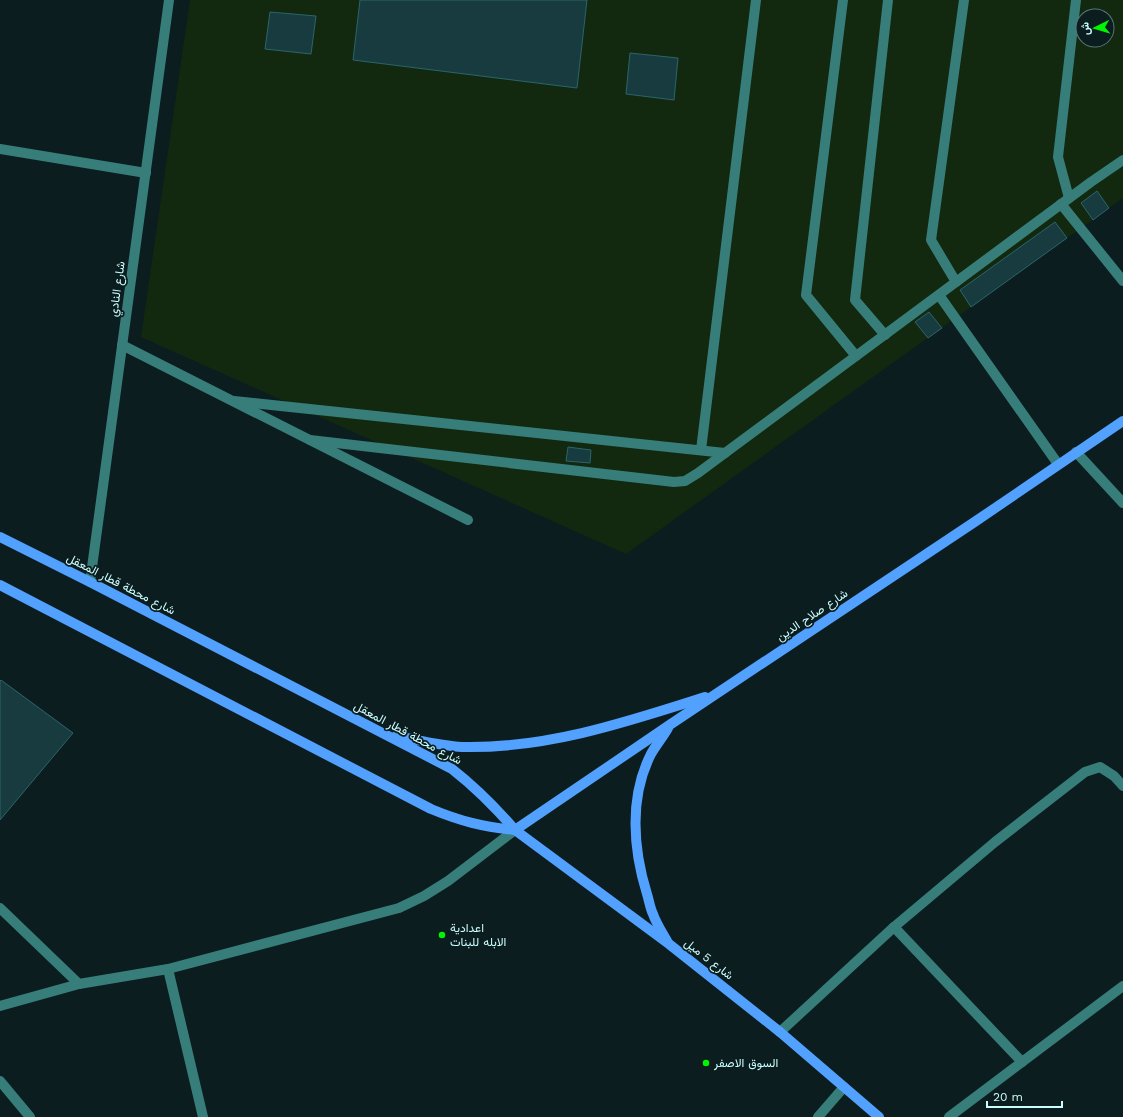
<svg xmlns="http://www.w3.org/2000/svg" width="1123" height="1117" font-family="'Work Sans',Vazirmatn,sans-serif">
<style>
.green{fill:#12290f;fill-rule:evenodd}
.building{fill:#183b40;stroke:#2a656c}
.lines{fill:none;stroke-linecap:round;stroke-linejoin:round}
.minor{stroke:#377e7b;stroke-width:10}
.major{stroke:#52a1ff;stroke-width:10}
.poi-dot{fill:#00f505;stroke:#0c1d1f;stroke-width:1.5}
.labels{text-anchor:middle;stroke-width:3.5;stroke-linejoin:round;paint-order:stroke}
.street-label{font-size:12px;fill:#cbfdff;stroke:#0c1d1f}
.poi-label{font-size:12px;fill:#cbfdff;stroke:#0c1d1f;text-anchor:start}
</style>
<rect width="100%" height="100%" fill="#0c1d1f"/>
<path class="green" d="M190,0H1123V198L626,554L141,337ZM1083,16H1107V40H1083Z"/>
<g class="building">
<path d="M360,0H587L577,88L353,60Z"/>
<path d="M270,12L316,16L311,54L265,49Z"/>
<path d="M630,53L678,58L674,100L626,94Z"/>
<path d="M1097,191L1109,208L1093,220L1081,203Z"/>
<path d="M1055,222L1067,238L971,307L960,290Z"/>
<path d="M929,312L942,328L928,338L915,322Z"/>
<path d="M568,447L591,450L590,463L566,461Z"/>
<path d="M1,680L73,733L0,820V681Z"/>
</g>
<g class="lines">
<g class="minor">
<path d="M843,0L806,295L856,356"/>
<path d="M0,149L146,173"/>
<path d="M1069,198L1058,157L1076,0"/>
<path d="M1061,204L1123,281"/>
<path d="M956,282L931,240L964,0"/>
<path d="M939,295L1058,464"/>
<path d="M885,335L855,300L888,0"/>
<path d="M122,345L468,520"/>
<path d="M234,401L725,453"/>
<path d="M310,440L674,482L685,481L698,473L1091,182L1123,160"/>
<path d="M701,450L756,0"/>
<path d="M1076,452L1123,503"/>
<path d="M90,582L169,0"/>
<path d="M0,908L79,984"/>
<path d="M894,927L1022,1062"/>
<path d="M168,969L203,1117"/>
<path d="M0,1006L79,984L168,969L399,908L424,896L448,881L515,830"/>
<path d="M780,1032L894,927L995,842L1085,772L1100,767L1114,776L1123,786"/>
<path d="M0,1081L30,1117"/>
<path d="M818,1117L844,1087"/>
<path d="M949,1117L1123,986"/>
</g>
<g class="major">
<path d="M0,537L90,582L452,769C475,787 496,808 515,830L669,944L780,1032L879,1117"/>
<path d="M0,585L431,809C460,821 483,827 515,830"/>
<path d="M396,736C418,740 441,746 462,747C546,749 627,722 705,697"/>
<path d="M515,830L671,724L976,521L1123,421"/>
<path d="M667,941C662,932 656,923 653,914C650,908 649,900 647,894C633,849 629,797 651,754C656,745 663,737 668,728"/>
</g>
</g>
<g class="poi-dot">
<circle cx="442" cy="935" r="4"/>
<circle cx="706" cy="1063" r="4"/>
</g>
<g class="labels">
<g class="street-label">
<text transform="translate(117 289) rotate(-82)" y="4">شارع النادي</text>
<text transform="translate(121 584) rotate(27)" y="4">شارع محطة قطار المعقل</text>
<text transform="translate(812 615) rotate(-34)" y="4">شارع صلاح الدين</text>
<text transform="translate(408 733) rotate(28)" y="4">شارع محطة قطار المعقل</text>
<text transform="translate(709 959) rotate(38)" y="4">شارع 5 ميل</text>
</g>
<g class="poi-label">
<text x="450" y="932">اعدادية<tspan x="450" dy="14">الابله للبنات</tspan></text>
<text x="714" y="1067">السوق الاصفر</text>
</g>
</g>
<g transform="translate(1095 28) rotate(265)"><circle r="19" fill="#0c1d1f" stroke="#587779"/>
<path d="M0-3L7 15L0 10L-7 15Z" fill="#00f505"/>
<text y="-6" font-size="11" font-weight="bold" text-anchor="middle" fill="#cbfdff">ش</text>
</g>
<path d="M987 1101v6h75v-6" fill="none" stroke="#cbfdff" stroke-width="2"/>
<text x="993" y="1101" font-size="12" fill="#cbfdff" stroke="#0c1d1f" stroke-width="3" paint-order="stroke">20 m</text>
</svg>
